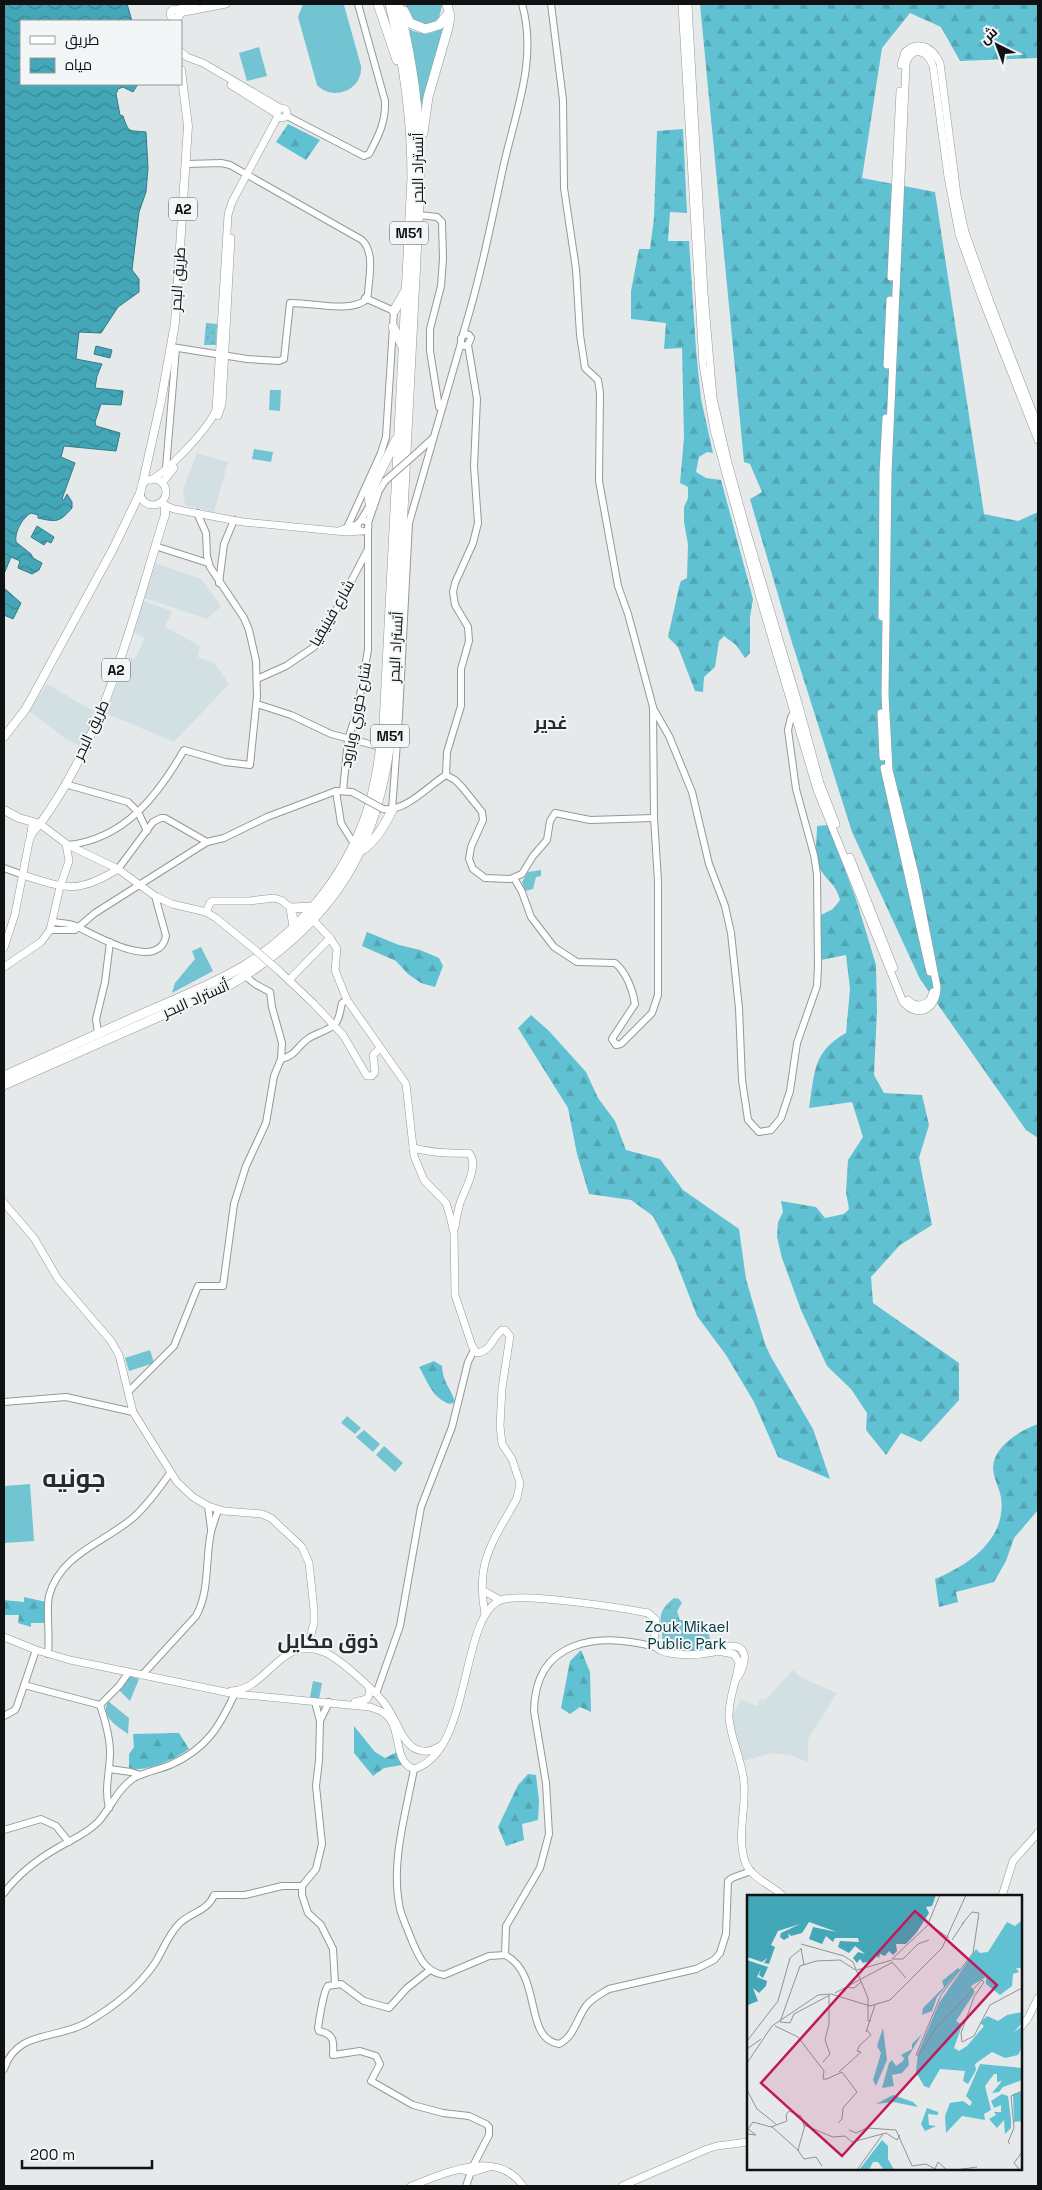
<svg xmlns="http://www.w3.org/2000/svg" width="1042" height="2190" font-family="'Space Grotesk',Cairo,sans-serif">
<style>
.built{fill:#d3e0e3}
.grass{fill:#72c4d2}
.forest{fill:url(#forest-firs)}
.park{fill:url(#park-tufts)}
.garden{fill:url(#garden-dots)}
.water{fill:url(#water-waves);stroke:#347a86}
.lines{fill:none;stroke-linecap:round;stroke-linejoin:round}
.tertiary-casing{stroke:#959899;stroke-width:8}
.secondary-casing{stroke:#959899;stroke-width:8}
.primary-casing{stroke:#959899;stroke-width:9}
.motorway-casing{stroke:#959899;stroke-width:10}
.tertiary{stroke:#fff;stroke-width:6}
.secondary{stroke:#fff;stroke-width:7}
.primary{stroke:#fff;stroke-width:8}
.motorway{stroke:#fff;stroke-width:9}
.tertiary-bridge-casing{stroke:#959899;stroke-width:8;stroke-linecap:butt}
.secondary-bridge-casing{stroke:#959899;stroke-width:8;stroke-linecap:butt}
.tertiary-bridge{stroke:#fff;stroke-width:6}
.secondary-bridge{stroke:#fff;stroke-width:7}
.labels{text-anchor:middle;stroke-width:4;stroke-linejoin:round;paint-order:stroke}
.shield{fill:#f2f6f7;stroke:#545657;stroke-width:1}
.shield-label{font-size:14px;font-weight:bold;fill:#101112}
.street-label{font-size:15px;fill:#101112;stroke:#f2f6f7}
.park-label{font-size:15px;fill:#05353d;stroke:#f2f6f7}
.quarter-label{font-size:18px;font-weight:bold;fill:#282b2c;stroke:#f2f6f7}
.district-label{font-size:20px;font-weight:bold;fill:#282b2c;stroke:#f2f6f7}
.town-label{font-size:25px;font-weight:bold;fill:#282b2c;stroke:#f2f6f7}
.inset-road{fill:none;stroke:#909394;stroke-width:1}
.view{fill:#c2185b;fill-opacity:0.15;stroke:#c2185b;stroke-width:2.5}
.inset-edge{fill:none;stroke:#101112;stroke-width:2.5}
</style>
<defs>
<pattern id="forest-firs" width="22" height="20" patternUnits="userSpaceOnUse" patternTransform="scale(1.25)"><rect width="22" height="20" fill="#60c1d2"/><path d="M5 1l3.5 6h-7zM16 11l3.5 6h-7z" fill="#52a5b3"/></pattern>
<pattern id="park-tufts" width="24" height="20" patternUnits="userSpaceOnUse" patternTransform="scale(1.25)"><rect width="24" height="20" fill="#72c4d2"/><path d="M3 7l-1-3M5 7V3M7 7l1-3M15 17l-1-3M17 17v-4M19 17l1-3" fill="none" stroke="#62a7b3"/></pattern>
<pattern id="garden-dots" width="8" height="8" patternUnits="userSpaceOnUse" patternTransform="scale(1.25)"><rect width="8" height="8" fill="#72c4d2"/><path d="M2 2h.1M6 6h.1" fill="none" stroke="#62a7b3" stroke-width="1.8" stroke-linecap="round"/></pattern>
<pattern id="water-waves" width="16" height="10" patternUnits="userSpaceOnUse" patternTransform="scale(1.25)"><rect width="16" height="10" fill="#44a7b8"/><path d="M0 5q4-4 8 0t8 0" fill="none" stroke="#378794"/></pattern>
</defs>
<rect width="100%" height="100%" fill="#e5e9ea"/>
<g class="built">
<path d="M197,453L228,462L214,512L185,505L183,490Z"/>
<path d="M155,563L201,579L221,606L207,619L144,598Z"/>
<path d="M141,600L172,611L165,627L200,646L198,657L214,663L229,684L174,742L105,713L129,657L135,659L145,638L131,631Z"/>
<path d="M47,684L97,713L80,746L66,739L29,711Z"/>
<path d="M793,1670L802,1678L837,1693L808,1739V1762L791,1755L772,1753L743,1761L733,1725V1714L741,1699L756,1706L761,1699L765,1700Z"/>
</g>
<g class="grass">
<path d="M303,4L344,5L361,66C363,90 333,102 317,85L298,17Z"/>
<path d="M405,4H441L442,5L439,18C422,33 412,21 405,4Z"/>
<path d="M442,26H445L421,106L409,29C421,35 433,36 442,26Z"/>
<path d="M259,47L267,76L247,81L239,53Z"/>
<path d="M270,390H281L280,411L269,410Z"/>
<path d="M254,449L273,452L271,462L252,459Z"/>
<path d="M541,870V876L536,877L533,889L525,891L522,882L528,872Z"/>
<path d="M201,947L213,971L172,993L175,983L195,959L192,951Z"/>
<path d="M150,1350L154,1363L129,1371L125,1358Z"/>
<path d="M347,1416L361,1428L355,1434L341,1423Z"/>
<path d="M364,1430L380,1444L373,1452L356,1437Z"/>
<path d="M384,1446L403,1463L395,1472L376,1455Z"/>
<path d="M30,1484L34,1541L4,1543V1486Z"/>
<path d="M129,1676L139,1679L130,1701L119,1690Z"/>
<path d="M313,1681L322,1683L319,1699L310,1697Z"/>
<path d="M108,1701L129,1718L128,1734C117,1726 100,1717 108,1701Z"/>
</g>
<g class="forest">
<path d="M700,4H1038V58L960,61L941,27L910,13L882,48L862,178L935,192L984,514L1018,521L1038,512V1138L1026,1130L920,979L852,832L790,636L750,499L762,492L750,464L744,462Z"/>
<path d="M288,124L320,140L306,160L276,142Z"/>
<path d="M683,129L687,213L670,212L668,241H689L696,350L701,399L713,453L707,452L699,457L696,472L706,478L721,480L753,599L750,617V653L745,658L736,645L724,636L719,641L715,667L704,677L703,692L695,691L678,647L668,637L679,587L681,581L687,578L688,544L684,522V507L688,498V487L680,483L684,438L682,348L664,349L666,323L631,319V291L639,249H650L654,218L657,131Z"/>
<path d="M828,825L856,899L876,965L877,1011L874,1075L884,1093L922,1095L929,1125L919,1158L932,1225L900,1245L871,1277L873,1303L959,1363V1400L921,1442L901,1433L886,1455L866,1430L867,1413L851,1389L827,1366L801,1310L782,1258L777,1237L778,1222L783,1212L781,1201L816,1207L825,1218L844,1214L849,1209L846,1192L848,1160L863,1137L852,1102L809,1108C815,1073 812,1052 846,1033L850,989L846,955L821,960L819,916L833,909L840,900C835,882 827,882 819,867C814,856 817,838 817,826Z"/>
<path d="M367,932L399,945L420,950L439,958L443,966L435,987L421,983L408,974L396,961L362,946Z"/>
<path d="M531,1015L549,1031L586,1072L598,1098L615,1121L626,1150L660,1159L683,1190L739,1229L746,1279L765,1344L771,1357L813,1429L830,1479L778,1457L754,1402L726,1355L697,1316L675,1259L653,1216L631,1200L589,1194L577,1154L568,1108L518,1028Z"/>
<path d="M434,1361L442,1366C443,1383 450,1386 455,1402L450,1404C432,1398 428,1382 419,1367Z"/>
<path d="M1038,1424V1510L1014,1538L1006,1561L994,1582L956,1592L958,1602L939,1607L935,1579C969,1565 1007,1539 1001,1497C999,1487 993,1477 993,1467C994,1446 1021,1430 1038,1424Z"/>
<path d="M24,1597L46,1602L45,1623H31V1627L18,1623L19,1615H4V1600L24,1602Z"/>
<path d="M581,1650L590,1672L591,1712L580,1707L570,1714L561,1708L570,1661Z"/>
<path d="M354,1726L375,1752L385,1758L397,1752L402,1765L384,1768L373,1776L354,1753Z"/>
<path d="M179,1733L189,1749C170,1762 152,1769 129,1770V1754L134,1747L133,1734Z"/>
<path d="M528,1774L536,1775L539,1801L538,1820L522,1824L524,1840L506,1846L498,1827L518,1785Z"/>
</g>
<path class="park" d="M674,1598L679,1599L682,1603L677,1611L680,1620C694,1621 710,1624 710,1641C698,1658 678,1651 661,1646C667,1623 650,1617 674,1598Z"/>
<path class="garden" d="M206,323L217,324L216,345H204Z"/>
<g class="water">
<path d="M4,4H127L132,21H21V84H138L133,92L123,87L118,89L116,94L120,115L123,116C129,134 129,130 146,132L148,168L146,192L139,212L132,270L139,279V292L118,307L101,333L79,332L76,359L102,364L97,376L95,388L123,391L121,405L101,404L95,422L96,426L120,433L116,451L64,446L61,457L75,463L62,499L64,500L67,494L72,502V508C59,523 56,522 38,518V515L31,513C23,517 14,532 16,542L31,554L33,558L42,563L39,570L32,574L18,568L20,561L11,557L4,574Z"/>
<path d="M96,346L112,350L110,358L94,354Z"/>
<path d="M37,526L54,537L51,543L47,541L44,545L31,537Z"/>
<path d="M4,588L21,603L13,619L4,615Z"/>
</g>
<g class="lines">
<g class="tertiary-casing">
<g id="tertiary">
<path d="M287,116L364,156L369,154C378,137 386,122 385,101L358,4"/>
<path d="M419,215L437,217L442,222L443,259L441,286L430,329V351L439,407"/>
<path d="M463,334C480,279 491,224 503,168C515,113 538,60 522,4"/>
<path d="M172,347L247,359L279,361L284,359L290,303C311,302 351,314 367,299L368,293C369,277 375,253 362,240L230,165L221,163L186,164"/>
<path d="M419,451L433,438"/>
<path d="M166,468L176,348"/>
<path d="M361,520L385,481"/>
<circle cx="363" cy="526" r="5.5"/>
<path d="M368,523L378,494"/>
<path d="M346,530L381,453L386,437L394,311L365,298"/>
<path d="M155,546L208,563"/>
<path d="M219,583L224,544L234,520"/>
<path d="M257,679L286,666L314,647L324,633L367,551"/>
<path d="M257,704L291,715L331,734L381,747"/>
<path d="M653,708L669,736L692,792L709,864L725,906L731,933L739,1008L742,1080L748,1120L759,1132L771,1130L781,1118L790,1091L797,1043L817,986L818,967L817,874L814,855L796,789L788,730L791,717L796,710"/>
<path d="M446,775L447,752L461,706V669L469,641L468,627L455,605L453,592L455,583L473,543L478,523L474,466L477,399L468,345L471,338L469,335L465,334L461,338V343L464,346L468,345"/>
<path d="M65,784L128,802L138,812L147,831"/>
<path d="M336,791L341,823L354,844"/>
<path d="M343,791L348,739L357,712L368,650V528"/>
<path d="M383,809C406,812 428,786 446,775L455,780L462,787L482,812L483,820L471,847L469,859L473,869L485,878L510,879L522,874L533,856L547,840L550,821L555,813L590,820L654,818"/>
<path d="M392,810L399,715L409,523L461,343"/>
<path d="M68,845C125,839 158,795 184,750L225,762L250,765L257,696L256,661L249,630L244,618L210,567L207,556L206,533L197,513"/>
<path d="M4,868L23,875"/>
<path d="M118,869L153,822L161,818H165L207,842"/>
<path d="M514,878L522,892L531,917L554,947L577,962L615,963C626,972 633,990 635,1004L612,1039L616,1045L621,1044L652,1013L658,995V881L654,818L653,707L628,614L618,586L599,481L600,393L598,380L585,368L580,335L576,269L564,188L563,100L551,4"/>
<path d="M53,922C60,923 70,923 76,926C94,935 159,973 166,936L155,896"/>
<path d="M50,930H75L95,913L207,842L224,838L267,817L336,791L352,792L363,798"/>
<path d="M98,1033L96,1019L105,982L110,942"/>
<path d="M281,1059C296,1056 297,1046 309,1038C317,1033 327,1031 334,1025C340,1020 340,1010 342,1003L347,1000"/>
<path d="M128,1392L174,1346L198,1286H223L234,1204L246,1166L266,1123L274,1076L281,1059L282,1043L272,1007L270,992L255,984L245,976"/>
<path d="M4,1402L66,1397L133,1412"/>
<path d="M208,1506L211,1529"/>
<path d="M48,1654C50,1637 46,1610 49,1596C60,1554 104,1543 134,1517C148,1504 159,1489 170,1473"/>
<path d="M143,1674L196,1616C210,1591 205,1560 211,1532C213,1524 216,1517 218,1510"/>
<path d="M24,1685L100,1705L119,1686L129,1672"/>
<path d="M376,1694L400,1626L421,1507L452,1427L468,1362L474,1350"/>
<path d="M315,1702L320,1721L319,1760L316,1786L322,1844L316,1869L302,1886V1895L308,1913L321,1925L333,1949L335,1984"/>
<path d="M100,1705C105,1720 110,1736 110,1752C110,1774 104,1786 109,1808"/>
<path d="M4,1716L15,1710L17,1706L36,1650"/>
<path d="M320,1721L329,1702"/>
<path d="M109,1769L131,1772L140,1775"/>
<path d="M414,1769C406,1813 390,1863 400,1909C403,1920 408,1930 412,1941C419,1957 425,1972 444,1975L489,1956L505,1955L506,1926L540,1868L549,1834L546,1783L534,1711C535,1639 598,1632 655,1647"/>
<path d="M4,1830L41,1819L56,1826L69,1842"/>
<path d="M4,1893C19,1873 38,1859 59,1847C73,1839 86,1834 98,1822C111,1808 117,1789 134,1778C144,1772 158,1770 170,1765C207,1749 220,1726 236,1691"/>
<path d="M505,1955C543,1974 523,2039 559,2044C574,2037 577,2018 586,2006C592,1998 601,1994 609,1989L696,1969L714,1960L720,1953L726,1934L728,1881L732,1878L751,1871"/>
<path d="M430,1970L407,1988L389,2008L364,2001L341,1984L328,1986C324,1989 319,2020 318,2028L319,2031C334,2034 334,2041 333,2055L360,2051L376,2056L380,2064L371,2081L413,2105L443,2113L469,2116L486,2124L489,2127V2135L473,2166L466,2186"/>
<path d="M4,2069C17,2030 55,2040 86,2023C112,2008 138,1988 155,1963C163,1950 168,1935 179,1924C189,1913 208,1911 214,1895H245L282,1886H302"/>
</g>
</g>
<g class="secondary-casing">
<g id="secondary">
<path d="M682,4L703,365L714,430L760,598L817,790L903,1002C919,1020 937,1008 937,987L915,874L889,770L885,695L888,473L906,64C911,45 928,50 933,66L948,177L959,234L982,298L1038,440"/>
<path d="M688,4L704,293L713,398L727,459L747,532L799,706L820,783L836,824"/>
<path d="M175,10L196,4"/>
<path d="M179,13L226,4"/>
<path d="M181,52L187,57L203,63L280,108"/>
<path d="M901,65L905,52C919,39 933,48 940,63L957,195L965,232L990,302L1038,426"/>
<path d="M231,85L277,114"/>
<circle cx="282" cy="113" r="5"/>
<path d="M891,277L900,91"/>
<path d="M887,365L890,300"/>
<path d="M218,416L222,404L231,238"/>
<circle cx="153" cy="492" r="13"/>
<path d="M151,480C169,470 208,429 216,410L228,215L232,202L278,116"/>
<path d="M162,483L174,468"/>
<path d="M159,503L174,509L243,522L346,532L361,531"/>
<path d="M341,530L357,525"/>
<path d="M882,617L883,473L886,418"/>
<path d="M881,713L883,757"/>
<path d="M884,768L930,972"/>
<path d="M850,857L894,968"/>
<path d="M23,875C66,889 78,894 118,869"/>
<path d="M206,912L210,903L213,901H249L274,898L281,900L291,908"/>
<path d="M313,920L330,938L337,949L335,970L347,1000L406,1084L414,1156L424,1180L446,1203L450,1216L454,1233L455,1295L472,1346L477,1353C490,1352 493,1337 502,1330H505L510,1336L502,1388L500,1426L502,1444L512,1459L520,1483L517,1498C493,1542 475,1561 485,1614"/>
<path d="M4,948L15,914L29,842L31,835L40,824L68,845L118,869L155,896L172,904L206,912L216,918L254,949"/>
<path d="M4,967L41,942L50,930L60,887L69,861L66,844"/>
<path d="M278,970L314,1004L343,1035L367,1076H372L375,1072L373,1055L380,1048"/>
<path d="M289,980L330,938"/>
<path d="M908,1000C915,1007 923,1006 930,1000L933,992"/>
<path d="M413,1148C433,1153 449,1154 469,1153C480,1165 464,1191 460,1203C458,1211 456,1219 455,1227"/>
<path d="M4,1203L34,1238L58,1279L111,1341L119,1355L133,1412L177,1482L193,1497L208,1506L224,1511L262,1514L271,1518L302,1547L309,1563L314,1610V1623L307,1649"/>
<path d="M484,1591L500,1600"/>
<path d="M4,1637L36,1650L70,1660L235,1694L370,1707C375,1709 381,1710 385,1714C403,1727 392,1762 414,1769C473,1751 459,1616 501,1600C521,1592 622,1608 648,1613L656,1620L654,1645C662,1658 700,1655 714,1652C720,1650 726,1646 733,1646C753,1648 742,1672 735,1681"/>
<path d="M717,1651L734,1654L739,1662C737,1681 728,1698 729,1718C731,1741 743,1762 744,1784C746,1811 736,1839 746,1864C752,1878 773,1886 783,1896"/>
<path d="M231,1691C268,1690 280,1634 324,1652C339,1658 378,1693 387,1707C396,1719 401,1740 414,1748C425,1754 432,1751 442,1745"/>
<path d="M355,1702L367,1699L370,1693L369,1688"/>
<path d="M1002,1896L1013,1861L1038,1833"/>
<path d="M1021,2027L1028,2018L1038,1998"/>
<path d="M463,2170L473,2172L489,2167"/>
<path d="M411,2186C446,2173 497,2148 523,2186"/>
<path d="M622,2186L707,2149L717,2146L748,2142"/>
</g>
</g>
<g class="primary-casing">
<g id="primary">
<circle cx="175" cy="14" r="4.5"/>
<path d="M142,486L161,401L175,323L188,126L181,70"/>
<path d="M4,737L25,710L34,694L113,549L141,491"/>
<path d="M4,810L19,818L40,824C106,734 132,620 165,515V506"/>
<path d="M31,835L33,823"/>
</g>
</g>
<g class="motorway-casing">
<g id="motorway">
<path d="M378,4L397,60"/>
<path d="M404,11L410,23L425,29L439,25L449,13"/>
<path d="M423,133L428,97L448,28L450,17L447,4"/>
<path d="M394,311L405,292"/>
<path d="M393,327L402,345"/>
<path d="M370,503L369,495L396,440"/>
<path d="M362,850C376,841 385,825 392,810"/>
<path d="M294,927L291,908L314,907"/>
<path d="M4,1076C50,1055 96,1035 142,1014C176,999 212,985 244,966C301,931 344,878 366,816C376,787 380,754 384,724L412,178C412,119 404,61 390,4"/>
<path d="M4,1085L228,986C335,922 380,847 392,724L420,181C421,121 413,62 398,4"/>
</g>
</g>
<use href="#tertiary" class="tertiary"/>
<use href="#secondary" class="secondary"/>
<use href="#primary" class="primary"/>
<use href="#motorway" class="motorway"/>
<g class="tertiary-bridge-casing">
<g id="tertiary-bridge">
<path d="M385,481L419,451"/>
<path d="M363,798L383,809"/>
</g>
</g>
<g class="secondary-bridge-casing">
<path id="secondary-bridge" d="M254,949L278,970"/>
</g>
<use href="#tertiary-bridge" class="tertiary-bridge"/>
<use href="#secondary-bridge" class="secondary-bridge"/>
</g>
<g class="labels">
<g class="shield">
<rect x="169" y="197.5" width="28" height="23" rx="4"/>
<rect x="390" y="221.5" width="38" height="23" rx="4"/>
<rect x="102" y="658.5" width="28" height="23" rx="4"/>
<rect x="371" y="724.5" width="38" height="23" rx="4"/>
</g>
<g class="shield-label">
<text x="183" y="214">A2</text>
<text x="409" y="238">M51</text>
<text x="116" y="675">A2</text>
<text x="390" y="741">M51</text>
</g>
<g class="street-label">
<text transform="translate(418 168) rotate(-90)" y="5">أتستراد البحر</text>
<text transform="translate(178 279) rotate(-86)" y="5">طريق البحر</text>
<text transform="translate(332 613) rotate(-60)" y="5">شارع فينيقيا</text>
<text transform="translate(396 647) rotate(-87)" y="5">أتستراد البحر</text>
<text transform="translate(356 715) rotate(-79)" y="5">شارع خوري وبارود</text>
<text transform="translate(91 730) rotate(-65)" y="5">طريق البحر</text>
<text transform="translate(196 999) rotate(-24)" y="5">أتستراد البحر</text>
</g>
<g class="park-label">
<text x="687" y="1632">Zouk Mikael<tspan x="687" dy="17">Public Park</tspan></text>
</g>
<g class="quarter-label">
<text x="551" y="729">غدير</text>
</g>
<g class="district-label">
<text x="328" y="1648">ذوق مكايل</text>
</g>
<g class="town-label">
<text x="74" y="1487">جونيه</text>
</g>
</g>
<g transform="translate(747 1895)">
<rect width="275" height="275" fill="#e5e9ea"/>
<path d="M274,26L275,73H269L272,77L266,79L265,91L253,100L239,89V82L224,91L228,97L209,126L215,130L207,153L212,156L220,151L237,131L233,128L240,121L251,126L260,120L275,117V128L266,138L275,131V152L271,160L258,163L245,157L228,169L229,175L221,189L216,186L218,176L193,174L182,193L177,191L169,177L171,158L192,108L229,54L233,58L241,57L260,27L268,31ZM211,73L213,75L190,102L185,116L175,120L176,113L197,92L195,86ZM136,133L140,165L129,191L126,185L134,158L130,151ZM175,139L161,162L162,170L155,178L145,180L147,191L135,193L142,168L145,165L149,171L156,166L157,163L154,160L165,154V149ZM233,169L275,173V185L256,192L252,197L245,198L255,186L250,187V179H247L238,191L244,215L237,219L238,225L215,221L199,238L198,221L203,208L216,206L223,211L225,207L219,201ZM275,197V226L267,227L266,199ZM255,199L261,201L264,224V233L258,239L257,225L250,233L242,224L249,220L247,217H254V210L247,213L244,206ZM146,200L166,207L171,212L146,207L129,209ZM180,213L191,217V220L181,219L182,230L189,231L178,236L174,229ZM135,245L141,251V264L147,275H137L131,267H126L122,275H112Z" fill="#60c1d2"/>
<path d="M189,0L185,11L179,12L182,18L170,37L159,49H149L150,56L146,60L142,56L138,61L133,59L132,63L130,61L125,66L116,68L113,64L110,68L106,63L111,57L118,59L108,51L102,58L91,52L93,46L112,47L111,43H88L86,47L79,41L75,49L62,44L66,32L90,37L62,27L55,38L44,41L41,38L42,42L37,45L33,42L34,38L53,29L31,36L24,50L28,52L22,69L17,68L20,63L15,67L0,62V1ZM0,65L21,72L16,83L12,80L14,74L10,82L20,86L19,91L12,98L6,93L11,106L1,110Z" fill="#44a7b8"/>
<path class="inset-road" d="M181,29L193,0M215,29L225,17L232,18L226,58L194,100L169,160H172L189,133L235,85L237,87L227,102L214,138L215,147L227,141L243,110L275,93M189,34L202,43M205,45L217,27M54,49L97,61L106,67L121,103V126L124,125M54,53L57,70M145,64L181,30M146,64H156L171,49L182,45M145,67L159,83M110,75L145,65M99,92L107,93L114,87M88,98L146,67M33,127L53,71L69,66L93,65L110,76M33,127L43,128L47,119L83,100M28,131L51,142L77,176L76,184H80M119,137L128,110M0,146L31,106L43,63L54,54M0,154L14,144M76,167L83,159L78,145L82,129V101M0,168L25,131L71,100L84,99L123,111L143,105L195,53L219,0M92,177L114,157L110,156L113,150L124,140L120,135M80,184L95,177L110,197L96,213L95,224L91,228M0,195L10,214L29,229M57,230L86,242L98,241L105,247L139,238L150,245L153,240M24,231L52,256M102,235L109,238L120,233L149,235L165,271L179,269L188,274L191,267L200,275M0,239L9,240L1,234L6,227L24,232L40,226L39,220L42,216L54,221L57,231M263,249L261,247L267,233L264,201L275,196M50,254L57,264L69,262L75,271M51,255L58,230M110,275L136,239M208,275L230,272M273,275L267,268L275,257"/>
<path class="view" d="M168,16L250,90L95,261L14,188Z"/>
<rect width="275" height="275" class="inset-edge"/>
</g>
<rect width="1042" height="2190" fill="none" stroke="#101112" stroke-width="10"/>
<rect x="20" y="20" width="162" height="65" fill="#f2f6f7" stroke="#989a9b"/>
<rect x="30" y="36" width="25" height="8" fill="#ffffff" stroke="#989a9b"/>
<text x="65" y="45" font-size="15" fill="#101112">طريق</text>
<rect x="30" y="58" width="25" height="15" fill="url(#water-waves)" stroke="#989a9b"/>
<text x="65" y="70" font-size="15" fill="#101112">مياه</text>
<g transform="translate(997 45) rotate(318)" stroke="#f2f6f7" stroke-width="4" paint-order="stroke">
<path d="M0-4L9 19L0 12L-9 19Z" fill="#101112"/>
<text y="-8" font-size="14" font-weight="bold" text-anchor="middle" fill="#101112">ش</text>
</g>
<path d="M22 2160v8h130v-8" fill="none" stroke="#101112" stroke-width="2.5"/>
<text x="30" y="2160" font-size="15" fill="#101112" stroke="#f2f6f7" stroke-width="4" paint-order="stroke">200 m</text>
</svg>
